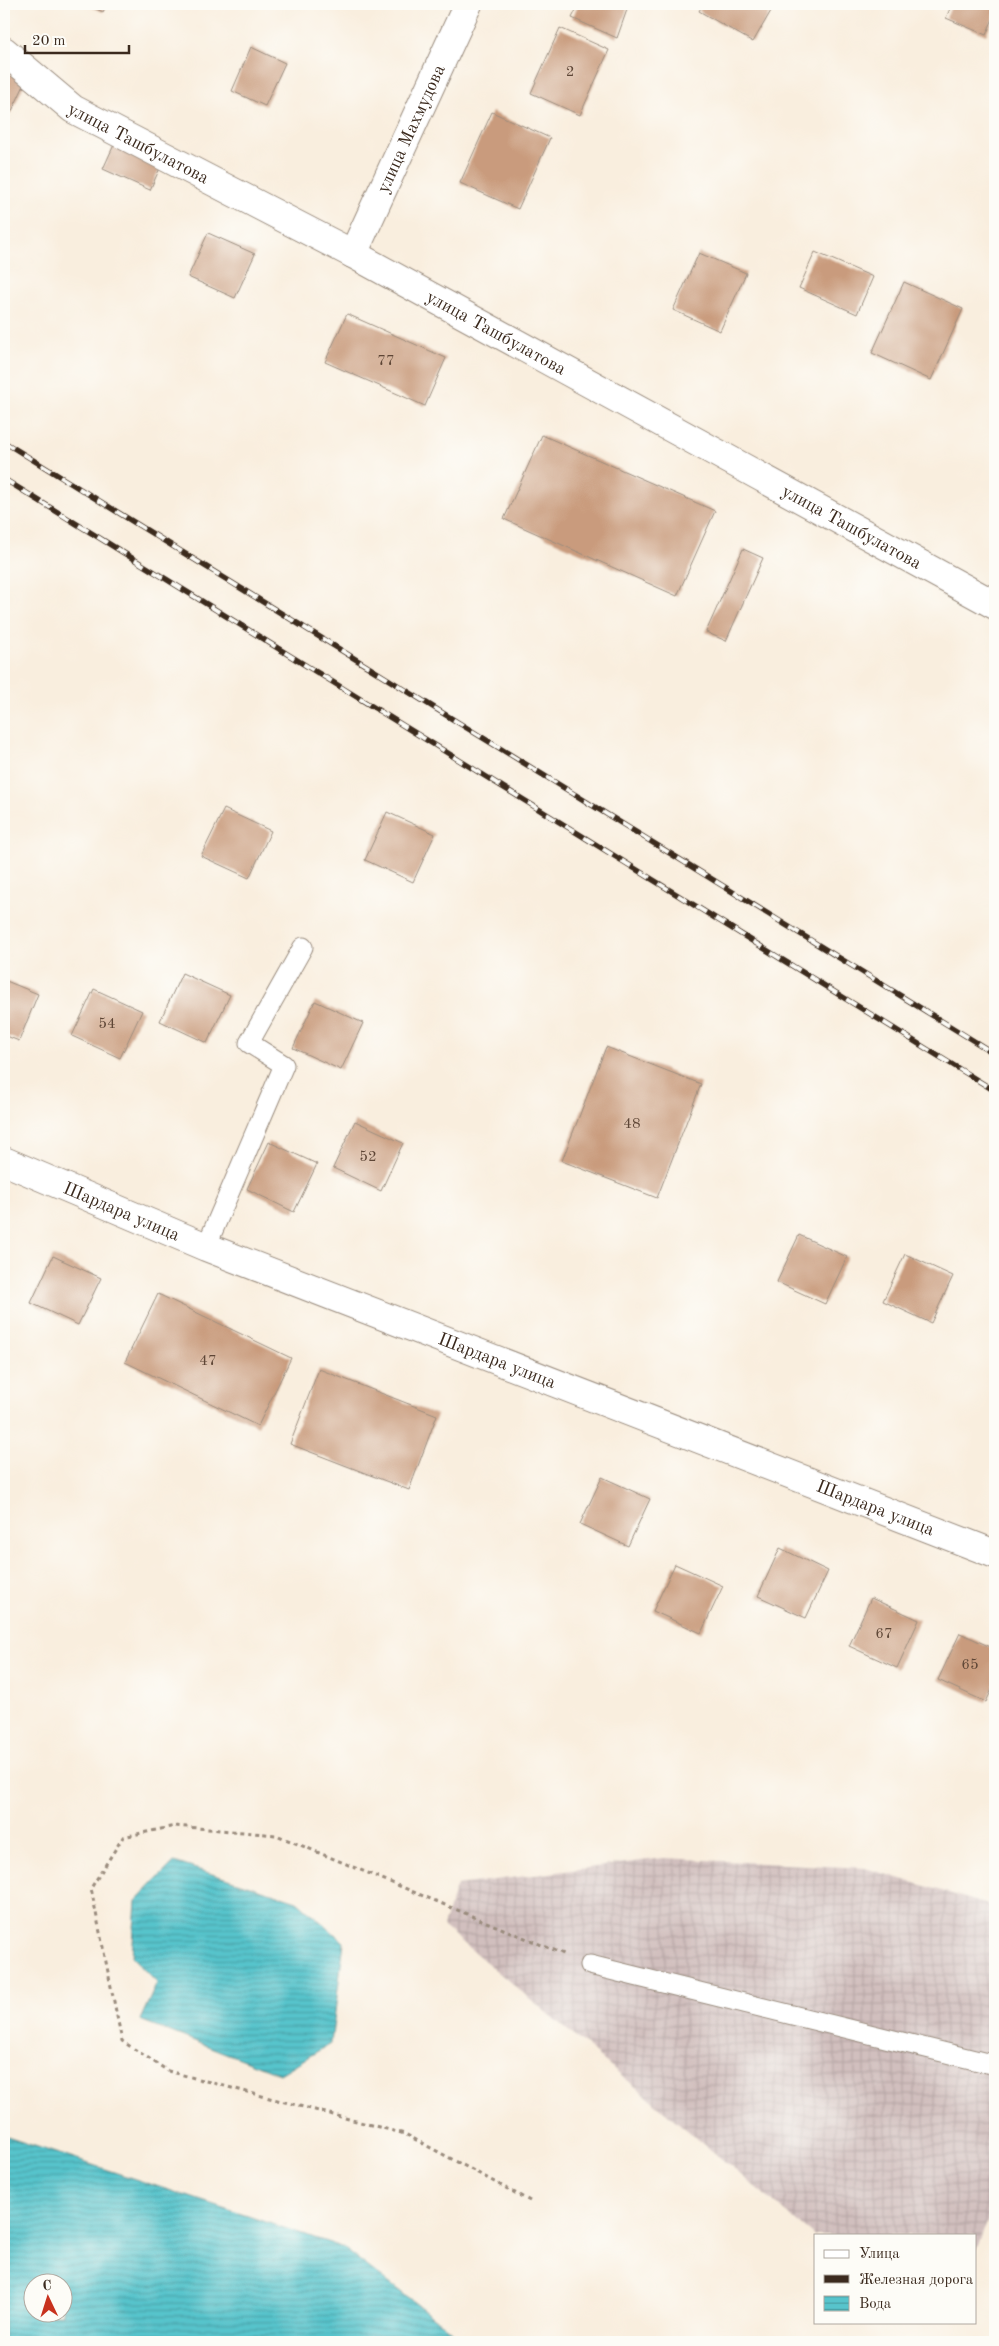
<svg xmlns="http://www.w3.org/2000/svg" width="999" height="2346" font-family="'Old Standard TT',serif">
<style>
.industrial{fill:url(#industrial-grid)}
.water{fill:url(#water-rules);stroke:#497775;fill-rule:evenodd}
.building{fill:#c99b7d}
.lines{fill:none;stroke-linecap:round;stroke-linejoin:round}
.lane-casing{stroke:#9a8c7e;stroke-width:21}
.street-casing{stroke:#9a8c7e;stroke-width:30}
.path{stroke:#9a8c7e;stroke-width:3;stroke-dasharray:4 4;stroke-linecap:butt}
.lane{stroke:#fff;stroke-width:19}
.street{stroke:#fff;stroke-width:28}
.rail-casing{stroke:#3b2a1e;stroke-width:5.5}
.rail{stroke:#fdfcf7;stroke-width:4;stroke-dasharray:11;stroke-linecap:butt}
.labels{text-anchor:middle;stroke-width:4;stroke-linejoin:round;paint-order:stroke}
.number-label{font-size:15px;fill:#5e4636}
.street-label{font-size:18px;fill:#3b2a1e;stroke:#fdfcf7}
</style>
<defs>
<pattern id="industrial-grid" width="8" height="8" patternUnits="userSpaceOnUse" patternTransform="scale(1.25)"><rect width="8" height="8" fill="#d1bfbe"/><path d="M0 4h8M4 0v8" fill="none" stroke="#b4a4a3"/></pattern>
<pattern id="water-rules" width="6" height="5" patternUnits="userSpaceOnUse" patternTransform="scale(1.25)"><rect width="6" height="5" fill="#57c4cc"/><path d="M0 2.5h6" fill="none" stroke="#499fa5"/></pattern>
</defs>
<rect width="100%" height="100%" fill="#fdfcf7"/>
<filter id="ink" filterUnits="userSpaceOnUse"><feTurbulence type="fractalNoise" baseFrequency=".02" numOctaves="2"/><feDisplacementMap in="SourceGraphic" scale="10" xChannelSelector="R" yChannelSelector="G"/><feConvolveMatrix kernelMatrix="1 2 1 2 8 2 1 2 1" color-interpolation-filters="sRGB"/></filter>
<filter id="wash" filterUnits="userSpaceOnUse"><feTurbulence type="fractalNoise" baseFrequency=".0096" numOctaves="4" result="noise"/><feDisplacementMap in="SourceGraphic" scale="20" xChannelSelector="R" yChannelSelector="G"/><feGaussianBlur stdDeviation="1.12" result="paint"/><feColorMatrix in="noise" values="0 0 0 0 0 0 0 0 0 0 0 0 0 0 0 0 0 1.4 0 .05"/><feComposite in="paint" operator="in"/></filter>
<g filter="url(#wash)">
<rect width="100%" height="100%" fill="#f9eede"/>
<path class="industrial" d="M664,1858L865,1868L995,1907V2204L975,2251V2235H815V2237L443,1926L457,1885Z"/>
<g class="water">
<path d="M174,1862L297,1901L344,1942L331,2043L280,2074L140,2020L157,1983L132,1957L136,1901Z"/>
<path d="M4,2136L342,2247L466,2342H4ZM32,2284H62V2314H32Z"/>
</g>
<g id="blocks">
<g class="building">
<path d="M85,4H107L103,12Z"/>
<path d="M579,4H629L617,38L572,18Z"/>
<path d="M703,4H775L753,42L699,11Z"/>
<path d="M952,4H995V14L986,35L946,18Z"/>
<path d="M560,28L609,50L580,115L531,93Z"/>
<path d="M251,47L285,63L265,106L232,91Z"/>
<path d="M4,71L26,81L11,113L4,110Z"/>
<path d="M492,112L550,138L518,209L460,183Z"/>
<path d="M118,136L165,157L150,190L103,169Z"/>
<path d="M208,233L255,254L235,298L188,277Z"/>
<path d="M815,252L873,277L857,314L799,288Z"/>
<path d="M699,253L746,273L720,331L673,310Z"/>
<path d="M904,282L963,309L931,380L872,353Z"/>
<path d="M347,314L446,358L425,406L325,362Z"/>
<path d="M542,435L715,511L677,596L504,519Z"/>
<path d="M743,549L763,558L726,641L706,632Z"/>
<path d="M224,809L271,831L249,878L201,856Z"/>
<path d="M387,812L435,834L413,882L365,860Z"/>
<path d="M182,973L230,995L207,1043L160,1021Z"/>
<path d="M4,980L38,994L19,1041L4,1035Z"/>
<path d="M94,989L142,1011L120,1058L72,1036Z"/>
<path d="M315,1001L363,1023L341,1070L293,1048Z"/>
<path d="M606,1047L701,1084L657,1198L562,1161Z"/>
<path d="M355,1121L403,1143L381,1191L333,1168Z"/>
<path d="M269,1142L317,1164L294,1212L247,1189Z"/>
<path d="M799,1235L847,1257L825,1304L777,1282Z"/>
<path d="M905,1254L953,1276L931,1323L883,1301Z"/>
<path d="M53,1256L101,1278L78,1325L31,1303Z"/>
<path d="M158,1294L291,1358L258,1426L125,1362Z"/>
<path d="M995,1367V1381L990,1379Z"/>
<path d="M319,1369L437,1415L409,1490L290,1444Z"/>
<path d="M602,1477L650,1499L628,1546L580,1524Z"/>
<path d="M780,1548L828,1571L806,1618L758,1596Z"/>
<path d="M675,1564L723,1586L701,1633L653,1611Z"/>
<path d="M871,1598L919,1620L897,1668L849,1646Z"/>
<path d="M960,1633L995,1649V1683L986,1702L938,1680Z"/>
</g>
</g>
</g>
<g filter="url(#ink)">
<use href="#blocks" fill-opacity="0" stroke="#9a8c7e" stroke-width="1"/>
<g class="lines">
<g class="lane-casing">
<g id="lane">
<path d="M206,1247L284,1065L249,1043L303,947"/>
<path d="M590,1965L995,2065"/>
</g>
</g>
<g class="street-casing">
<g id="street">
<path id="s1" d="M4,51L73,109L353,254L995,605"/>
<path id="s2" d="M353,254L468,4"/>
<path id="s3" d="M4,1161L206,1247L995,1554"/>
</g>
</g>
<path class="path" d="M530,2201L405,2134L168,2071L122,2041L91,1888L123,1837L175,1826L276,1835L566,1955"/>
<use href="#lane" class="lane"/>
<use href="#street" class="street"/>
<g class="rail-casing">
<g id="rail">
<path d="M4,442L995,1054"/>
<path d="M4,479L995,1091"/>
</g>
</g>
<use href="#rail" class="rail"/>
</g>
</g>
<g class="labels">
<g class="number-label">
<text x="570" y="76">2</text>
<text x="386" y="365">77</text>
<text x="107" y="1028">54</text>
<text x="632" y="1128">48</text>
<text x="368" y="1161">52</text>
<text x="208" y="1365">47</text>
<text x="884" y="1638">67</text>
<text x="970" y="1669">65</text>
</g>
<g class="street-label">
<text dy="6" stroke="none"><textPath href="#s2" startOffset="138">улица Махмудова</textPath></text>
<text dy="6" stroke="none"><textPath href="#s1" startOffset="164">улица Ташбулатова</textPath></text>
<text dy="6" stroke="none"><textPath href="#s1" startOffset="569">улица Ташбулатова</textPath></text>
<text dy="6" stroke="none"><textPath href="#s1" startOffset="974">улица Ташбулатова</textPath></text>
<text dy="6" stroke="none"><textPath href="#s3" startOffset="128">Шардара улица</textPath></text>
<text dy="6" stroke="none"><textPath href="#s3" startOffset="532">Шардара улица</textPath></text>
<text dy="6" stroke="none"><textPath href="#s3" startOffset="938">Шардара улица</textPath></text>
</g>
</g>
<rect width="999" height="2346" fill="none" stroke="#fdfcf7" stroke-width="20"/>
<rect x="814" y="2234" width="162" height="90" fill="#fdfcf7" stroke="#afa8a0"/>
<rect x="824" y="2250" width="25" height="8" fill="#ffffff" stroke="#afa8a0"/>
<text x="859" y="2258" font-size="15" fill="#3b2a1e">Улица</text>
<rect x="824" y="2275" width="25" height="8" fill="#3b2a1e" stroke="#afa8a0"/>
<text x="859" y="2284" font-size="15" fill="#3b2a1e">Железная дорога</text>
<rect x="824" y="2296" width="25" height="15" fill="url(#water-rules)" stroke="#afa8a0"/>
<text x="859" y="2308" font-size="15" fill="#3b2a1e">Вода</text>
<g transform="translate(48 2298) rotate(356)"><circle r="24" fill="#fdfcf7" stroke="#afa8a0"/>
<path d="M0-4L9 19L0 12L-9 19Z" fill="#c8321e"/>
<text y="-8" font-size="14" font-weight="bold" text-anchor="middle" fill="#3b2a1e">С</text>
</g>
<path d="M25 45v8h104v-8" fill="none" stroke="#3b2a1e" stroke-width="2.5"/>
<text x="32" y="45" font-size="15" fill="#3b2a1e" stroke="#fdfcf7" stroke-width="4" paint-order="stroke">20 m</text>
</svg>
